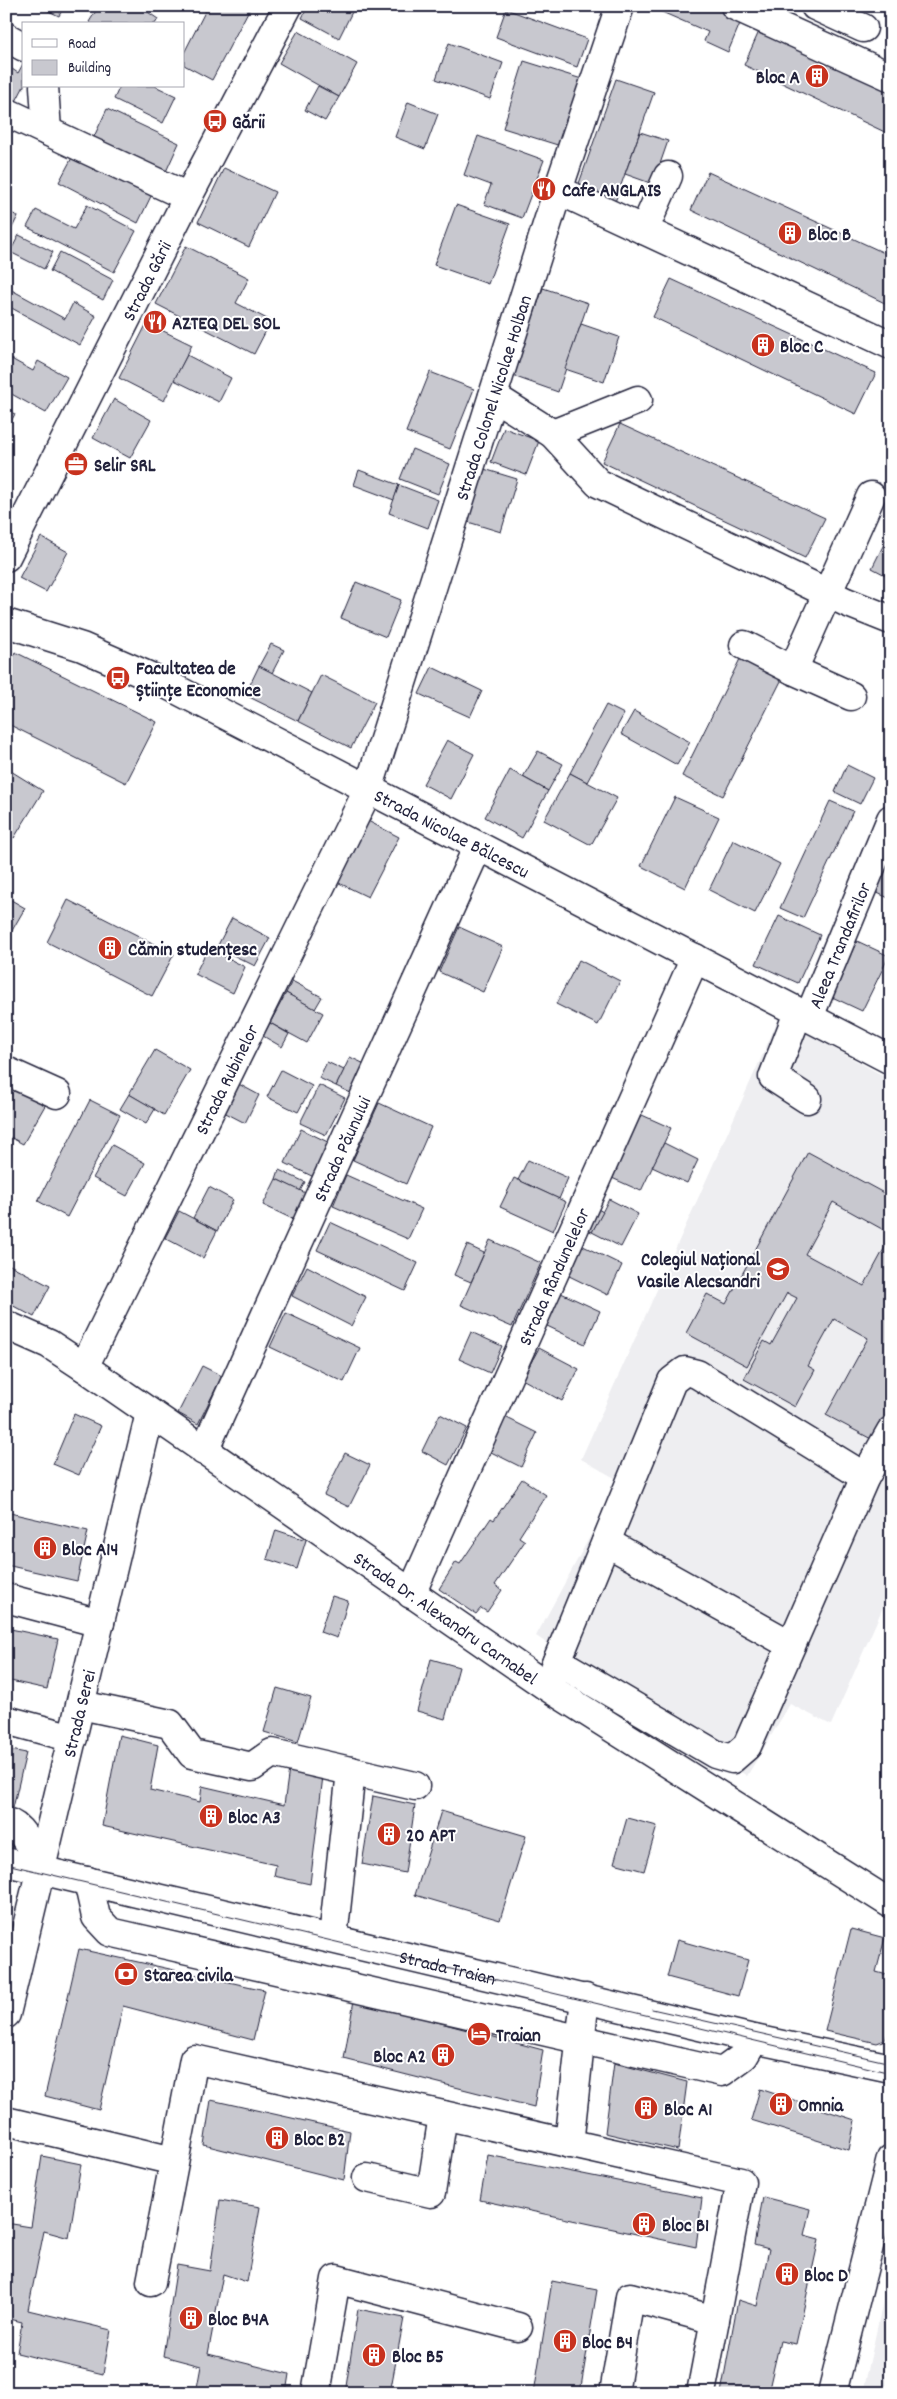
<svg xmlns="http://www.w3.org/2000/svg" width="897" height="2399" font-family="Dekko,sans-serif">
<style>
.built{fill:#eeeef1}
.building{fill:#c8c8cf;stroke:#22223b}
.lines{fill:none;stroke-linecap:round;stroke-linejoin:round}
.minor-casing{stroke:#22223b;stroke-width:31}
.major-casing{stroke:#22223b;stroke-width:31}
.minor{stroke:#fff;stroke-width:28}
.major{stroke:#fff;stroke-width:28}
.tram{stroke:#22223b;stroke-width:1}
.labels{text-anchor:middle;stroke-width:4;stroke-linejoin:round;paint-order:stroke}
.poi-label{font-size:19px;font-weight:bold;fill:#22223b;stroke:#fff;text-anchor:start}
.street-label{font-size:19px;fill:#22223b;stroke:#fff}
</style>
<rect width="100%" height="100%" fill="#fff"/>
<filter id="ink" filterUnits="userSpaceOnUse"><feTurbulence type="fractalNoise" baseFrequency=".02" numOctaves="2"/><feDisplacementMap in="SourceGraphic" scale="10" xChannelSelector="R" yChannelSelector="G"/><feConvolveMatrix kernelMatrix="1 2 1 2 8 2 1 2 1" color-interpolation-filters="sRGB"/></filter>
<g filter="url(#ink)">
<g class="built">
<path d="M779,1018L891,1080V1589L831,1725L790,1704L747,1776L536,1636L620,1481L581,1459Z"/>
<path d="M891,2264V2393H863Z"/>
</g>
<g class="building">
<path d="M38,6H64L59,16Z"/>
<path d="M99,6H139L158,19L155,24H91L89,22Z"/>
<path d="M208,6H251L212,80L184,65V53Z"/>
<path d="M308,6H355L339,38L302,18Z"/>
<path d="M648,6H725L744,14L728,52L704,41L708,32Z"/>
<path d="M506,9L587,39L577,67L496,37Z"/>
<path d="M761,27L891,87V135L744,65Z"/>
<path d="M298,31L357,64L339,97L279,63Z"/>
<path d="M449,43L503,63L490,99L436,79Z"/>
<path d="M524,61L585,80L564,147L503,128Z"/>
<path d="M23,64L24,86L13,107L6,103V65L18,73Z"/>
<path d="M616,79L654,92L615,202L577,189Z"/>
<path d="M120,86H155L176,96L163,123L114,99Z"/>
<path d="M318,86L339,97L325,121L305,110Z"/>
<path d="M408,102L438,114L425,149L395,137Z"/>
<path d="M107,109L179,143L164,176L91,143Z"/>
<path d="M640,132L668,141L653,184L625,174Z"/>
<path d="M478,136L544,160L522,218L484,204L491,185L464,175Z"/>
<path d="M75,152L153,192L138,223L59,182Z"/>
<path d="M6,164L12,167L6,177Z"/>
<path d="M224,168L275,192L249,247L198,222Z"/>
<path d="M708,172L891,256V306L691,210Z"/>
<path d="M87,205L136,231L114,272L27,227L36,210L74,229Z"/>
<path d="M456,205L510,224L488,284L434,265Z"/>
<path d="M6,211L18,216L10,232L6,230Z"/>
<path d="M19,235L53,252L44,269L10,252Z"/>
<path d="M186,246L249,278L236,303L271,321L254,354L156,304Z"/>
<path d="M60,252L113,280L103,300L50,271Z"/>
<path d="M671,279L876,373L856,414L653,317Z"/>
<path d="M6,287L65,319L73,303L96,316L80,345L6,305Z"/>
<path d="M543,288L588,303L558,392L513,376Z"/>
<path d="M147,323L192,345L164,401L119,378Z"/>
<path d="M581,324L619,337L604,382L565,369Z"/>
<path d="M187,355L231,378L219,402L174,380Z"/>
<path d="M6,356L33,371L38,361L67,377L46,413L6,391Z"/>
<path d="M430,372L474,389L450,449L406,432Z"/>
<path d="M114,399L151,420L130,458L93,438Z"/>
<path d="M6,410L15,414L6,430Z"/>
<path d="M620,424L825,518L805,558L602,462Z"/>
<path d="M504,428L539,441L526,475L491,462Z"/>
<path d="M412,449L450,464L438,494L400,479Z"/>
<path d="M484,469L517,479L501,532L468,522Z"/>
<path d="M359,470L399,485L394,500L354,485Z"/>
<path d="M399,485L438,500L428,528L389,513Z"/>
<path d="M891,530V578L872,568Z"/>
<path d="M41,537L68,552L46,592L19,578Z"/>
<path d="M356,582L401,600L386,637L341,618Z"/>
<path d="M271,644L284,650L272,673L259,666Z"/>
<path d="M15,652L157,722L126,783L6,723V671Z"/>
<path d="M740,659L782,679L723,796L682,776Z"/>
<path d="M259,666L312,693L298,721L245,695Z"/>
<path d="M432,667L482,691L470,717L419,694Z"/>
<path d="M321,675L375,702L351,748L298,721Z"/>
<path d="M606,705L624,714L587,782L570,773Z"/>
<path d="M634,711L690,742L677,765L621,734Z"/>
<path d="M447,740L474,754L451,799L423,784Z"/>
<path d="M538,751L563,764L548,791L523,777Z"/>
<path d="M847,765L873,778L860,804L835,792Z"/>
<path d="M6,768L43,791L14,838L6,833Z"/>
<path d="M510,770L548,791L522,838L485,817Z"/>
<path d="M570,773L617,798L591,845L544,820Z"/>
<path d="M675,797L719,817L685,888L641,866Z"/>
<path d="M830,801L853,811L803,918L780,908Z"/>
<path d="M366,820L399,837L368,897L335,881Z"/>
<path d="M733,840L780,864L755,913L709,890Z"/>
<path d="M891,855V899L868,889Z"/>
<path d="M6,897L25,908L6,941Z"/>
<path d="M68,900L174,954L152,996L47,942Z"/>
<path d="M779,916L820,935L798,983L756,964Z"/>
<path d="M232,918L270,938L255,966L217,947Z"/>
<path d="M459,927L503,947L483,992L439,972Z"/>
<path d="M857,941L889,956L862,1011L830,996Z"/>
<path d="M208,948L245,967L233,993L195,974Z"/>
<path d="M579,960L620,981L598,1025L556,1004Z"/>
<path d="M292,981L322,997L315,1009L286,993Z"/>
<path d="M286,993L323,1013L307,1043L270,1023Z"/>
<path d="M270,1023L289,1034L282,1047L263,1036Z"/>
<path d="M155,1050L190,1070L164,1115L129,1094Z"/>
<path d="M350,1057L371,1067L357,1096L336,1086Z"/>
<path d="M327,1062L344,1070L336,1086L319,1078Z"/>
<path d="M281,1070L312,1086L298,1112L267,1097Z"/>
<path d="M6,1080L47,1102L23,1144L6,1135Z"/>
<path d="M233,1081L259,1095L245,1123L218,1109Z"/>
<path d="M319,1085L345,1098L326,1135L300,1123Z"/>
<path d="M129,1094L155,1109L146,1124L120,1109Z"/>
<path d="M90,1100L120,1115L67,1217L38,1201Z"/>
<path d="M379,1103L431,1127L406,1184L353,1160Z"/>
<path d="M633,1111L671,1128L641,1191L603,1174Z"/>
<path d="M301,1129L338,1147L322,1181L285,1163Z"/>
<path d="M664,1143L698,1160L687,1183L652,1167Z"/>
<path d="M112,1145L145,1163L127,1196L93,1178Z"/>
<path d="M808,1152L891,1197V1234L833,1202L805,1254L864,1286L891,1236V1397L884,1409L890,1413L875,1441L826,1415L868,1338L834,1319L808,1366L815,1370L795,1407L744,1379L764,1341L771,1345L797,1298L787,1293L747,1366L686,1333L707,1294L726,1304Z"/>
<path d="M528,1160L568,1178L559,1199L518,1180Z"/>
<path d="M279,1170L305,1182L300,1191L276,1179Z"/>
<path d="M346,1175L422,1209L408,1239L333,1206Z"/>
<path d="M514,1178L566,1202L553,1231L500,1207Z"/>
<path d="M276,1179L314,1197L301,1223L263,1205Z"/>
<path d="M209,1187L233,1200L217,1231L193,1218Z"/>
<path d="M609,1199L638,1214L621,1247L592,1232Z"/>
<path d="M598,1209L603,1212L592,1232L587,1230Z"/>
<path d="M179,1211L217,1231L203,1258L165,1238Z"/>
<path d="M330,1222L418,1263L405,1291L317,1250Z"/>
<path d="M490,1240L541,1263L512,1327L461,1305Z"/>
<path d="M579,1244L622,1265L608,1295L565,1274Z"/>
<path d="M467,1245L484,1253L471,1282L454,1275Z"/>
<path d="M8,1264L50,1286L34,1317L6,1302V1268Z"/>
<path d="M307,1266L366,1297L351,1326L292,1296Z"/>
<path d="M561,1293L600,1311L585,1344L545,1325Z"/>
<path d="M286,1313L360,1348L344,1382L270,1347Z"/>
<path d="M471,1332L502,1346L490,1373L459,1359Z"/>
<path d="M539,1348L579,1369L562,1401L522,1379Z"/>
<path d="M202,1366L222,1376L198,1424L178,1413Z"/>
<path d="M74,1414L101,1426L79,1475L53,1464Z"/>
<path d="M440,1414L467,1428L448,1465L422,1451Z"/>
<path d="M505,1417L537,1433L521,1467L489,1451Z"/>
<path d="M345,1453L370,1465L349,1507L324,1495Z"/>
<path d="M522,1479L546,1495L519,1537L525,1541L495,1585L502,1590L487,1612L481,1608L476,1614L439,1589L456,1562L460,1564L491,1518L494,1520Z"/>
<path d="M10,1513L88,1531L77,1581L6,1565V1531Z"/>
<path d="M276,1530L306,1540L297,1569L267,1559Z"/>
<path d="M332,1596L348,1601L337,1638L320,1632Z"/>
<path d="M6,1628L58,1639L47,1689L6,1680Z"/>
<path d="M431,1659L459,1667L445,1719L417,1711Z"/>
<path d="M277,1688L311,1698L298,1742L264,1732Z"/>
<path d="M119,1735L158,1745L150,1790L200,1802L202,1786L284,1805L289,1769L323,1776L310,1884L274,1876L276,1865L102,1826Z"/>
<path d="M6,1749L26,1753L13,1808L6,1806Z"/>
<path d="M373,1796L415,1805L405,1873L362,1864Z"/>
<path d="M441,1811L526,1836L500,1920L415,1895Z"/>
<path d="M627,1818L657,1826L644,1871L614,1863Z"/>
<path d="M851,1929L885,1938L876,1972L891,1976V2025L885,2040L877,2043L825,2031Z"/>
<path d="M677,1940L748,1960L738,1996L667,1977Z"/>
<path d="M79,1949L265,1990L253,2040L123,2006L99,2110L45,2096Z"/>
<path d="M354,2000L543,2050L534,2107L344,2059Z"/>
<path d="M614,2063L687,2082L678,2150L605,2133Z"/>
<path d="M760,2089L855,2120L849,2150L751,2120Z"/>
<path d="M211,2100L350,2131L344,2180L204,2145Z"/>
<path d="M488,2155L702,2198L696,2247L480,2200Z"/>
<path d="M42,2156L81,2164L69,2238L44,2231L28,2310L111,2330L103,2374L17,2353L22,2322L6,2318V2223L31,2227Z"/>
<path d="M763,2197L810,2209L804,2235L819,2239L796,2344L780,2341L768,2393H721L738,2300L757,2306L769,2249L754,2245Z"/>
<path d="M220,2200L260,2207L247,2282L223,2274L208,2354L289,2374L286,2393H196L201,2366L163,2356L177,2265L210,2271Z"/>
<path d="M552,2281L597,2290L580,2393H534Z"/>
<path d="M358,2309L404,2318L390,2393H345Z"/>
</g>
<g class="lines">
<g class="minor-casing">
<g id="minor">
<path d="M735,6L891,77"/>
<path d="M815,6L863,28"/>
<path d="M6,37L24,47"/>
<path d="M44,86L47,131"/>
<path d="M6,112L188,197"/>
<path d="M558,190L891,345"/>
<path d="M644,230L668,176"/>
<path d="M493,396L553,434L598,483L846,602L891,620"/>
<path d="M553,434L638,400"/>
<path d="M744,645L793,670L851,696"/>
<path d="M793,670L871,496"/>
<path d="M798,1013L773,1077L807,1099"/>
<path id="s1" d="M809,1017L891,819"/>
<path d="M6,1071L57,1094"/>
<path id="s2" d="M6,1325L49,1344L84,1367L546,1686L891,1904"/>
<path id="s3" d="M84,1367L368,790L558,190L620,6"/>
<path id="s4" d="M204,1451L478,846"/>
<path d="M606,1542L791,1645"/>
<path id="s5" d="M411,1594L695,958"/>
<path d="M6,1598L100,1623"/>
<path d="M557,1661L715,1754L732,1759L747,1746L865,1477L891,1431"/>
<path d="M550,1678L672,1381L685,1371L697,1374L865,1477"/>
<path d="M81,1705L170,1724L192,1754L252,1767L272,1753L415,1786"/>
<path d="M6,1720L73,1738"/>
<path d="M6,1822C24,1826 34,1855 42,1870"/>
<path d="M88,1881L96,1917L110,1932L722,2072L744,2056L754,2039"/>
<path d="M333,1938L351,1771"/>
<path id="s6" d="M6,2014L150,1413"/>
<path d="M6,2121L174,2161"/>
<path d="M569,2144L585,1998"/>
<path d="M367,2178L431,2193L443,2115"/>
<path d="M151,2282L194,2059L741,2182L701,2393"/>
<path d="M316,2393L336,2279L518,2327"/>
<path d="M614,2393L630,2297L715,2320"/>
<path d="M832,2393L891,2159"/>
</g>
</g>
<g class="major-casing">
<g id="major">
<path id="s7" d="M6,557L188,197L288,6"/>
<path id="s8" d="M6,623L82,647L162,682L891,1060"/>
<path id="s9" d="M6,1862L754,2039L891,2068"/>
</g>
</g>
<use href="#minor" class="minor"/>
<use href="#major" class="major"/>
<g class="tram">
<path d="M6,1864L891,2073"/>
<path d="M652,2009L891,2063"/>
</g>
</g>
</g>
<defs>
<g id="building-disc" transform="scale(1.25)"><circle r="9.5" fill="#c8321e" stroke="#fff"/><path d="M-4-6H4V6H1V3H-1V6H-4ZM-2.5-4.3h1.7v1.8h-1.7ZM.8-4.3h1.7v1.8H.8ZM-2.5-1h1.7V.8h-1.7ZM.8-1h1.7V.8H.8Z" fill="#fff"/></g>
<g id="bus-disc" transform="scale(1.25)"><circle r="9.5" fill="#c8321e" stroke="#fff"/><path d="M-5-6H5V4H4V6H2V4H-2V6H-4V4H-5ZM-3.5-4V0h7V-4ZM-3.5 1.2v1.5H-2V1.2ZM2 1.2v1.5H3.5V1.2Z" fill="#fff"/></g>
<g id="restaurant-disc" transform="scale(1.25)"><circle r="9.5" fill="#c8321e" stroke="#fff"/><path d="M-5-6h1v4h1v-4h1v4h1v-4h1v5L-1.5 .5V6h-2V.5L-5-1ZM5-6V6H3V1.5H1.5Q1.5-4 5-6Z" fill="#fff"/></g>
<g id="office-disc" transform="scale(1.25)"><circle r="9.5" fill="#c8321e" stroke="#fff"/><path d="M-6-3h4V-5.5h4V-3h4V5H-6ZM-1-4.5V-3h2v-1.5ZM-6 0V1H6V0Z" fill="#fff"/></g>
<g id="university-disc" transform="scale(1.25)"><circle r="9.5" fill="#c8321e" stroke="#fff"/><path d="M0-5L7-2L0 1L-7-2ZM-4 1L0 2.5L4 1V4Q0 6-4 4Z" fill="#fff"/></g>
<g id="bank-disc" transform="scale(1.25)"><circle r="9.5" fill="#c8321e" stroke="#fff"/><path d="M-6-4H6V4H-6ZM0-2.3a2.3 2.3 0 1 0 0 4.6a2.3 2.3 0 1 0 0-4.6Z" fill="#fff"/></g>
<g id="hotel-disc" transform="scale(1.25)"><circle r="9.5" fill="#c8321e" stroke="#fff"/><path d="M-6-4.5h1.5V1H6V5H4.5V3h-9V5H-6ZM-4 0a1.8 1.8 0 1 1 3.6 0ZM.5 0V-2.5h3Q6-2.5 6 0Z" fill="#fff"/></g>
</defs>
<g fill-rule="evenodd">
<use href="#building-disc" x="817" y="76"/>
<use href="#bus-disc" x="215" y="121"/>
<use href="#restaurant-disc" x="544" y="189"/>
<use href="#building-disc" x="790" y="233"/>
<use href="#restaurant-disc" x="155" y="322"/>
<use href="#building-disc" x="763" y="345"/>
<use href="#office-disc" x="76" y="464"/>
<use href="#bus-disc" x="118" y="678"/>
<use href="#building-disc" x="110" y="948"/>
<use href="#university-disc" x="778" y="1269"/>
<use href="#building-disc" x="45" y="1548"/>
<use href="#building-disc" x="211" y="1816"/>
<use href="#building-disc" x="389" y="1834"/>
<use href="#bank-disc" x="126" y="1974"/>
<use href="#hotel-disc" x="479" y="2034"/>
<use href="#building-disc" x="443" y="2055"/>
<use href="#building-disc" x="781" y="2104"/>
<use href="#building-disc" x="646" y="2108"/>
<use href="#building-disc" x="277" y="2138"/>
<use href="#building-disc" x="644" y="2224"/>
<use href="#building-disc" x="787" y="2274"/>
<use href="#building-disc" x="191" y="2318"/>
<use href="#building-disc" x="565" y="2341"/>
<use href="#building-disc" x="374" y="2355"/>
</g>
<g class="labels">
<g class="poi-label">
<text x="800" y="83" text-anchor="end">Bloc A</text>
<text x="232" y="128">Gării</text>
<text x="562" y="196">Cafe ANGLAIS</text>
<text x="808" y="240">Bloc B</text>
<text x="172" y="329">AZTEQ DEL SOL</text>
<text x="780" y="352">Bloc C</text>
<text x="94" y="471">Selir SRL</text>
<text x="136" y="674">Facultatea de<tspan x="136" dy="22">Științe Economice</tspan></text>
<text x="128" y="955">Cămin studențesc</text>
<text x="760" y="1265" text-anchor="end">Colegiul Național<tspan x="760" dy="22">Vasile Alecsandri</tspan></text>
<text x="62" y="1555">Bloc A14</text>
<text x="228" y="1823">Bloc A3</text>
<text x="406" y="1841">20 APT</text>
<text x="144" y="1981">Starea civila</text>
<text x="496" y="2041">Traian</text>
<text x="426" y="2062" text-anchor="end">Bloc A2</text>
<text x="798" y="2111">Omnia</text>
<text x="664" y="2115">Bloc A1</text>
<text x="294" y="2145">Bloc B2</text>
<text x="662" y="2231">Bloc B1</text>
<text x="804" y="2281">Bloc D</text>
<text x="208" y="2325">Bloc B4A</text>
<text x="582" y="2348">Bloc B4</text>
<text x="392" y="2362">Bloc B5</text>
</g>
<g class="street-label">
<text dy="7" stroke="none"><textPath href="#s7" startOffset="310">Strada Gării</textPath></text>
<text dy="7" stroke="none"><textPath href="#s3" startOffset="1055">Strada Colonel Nicolae Holban</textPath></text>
<text dy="7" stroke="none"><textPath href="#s8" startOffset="494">Strada Nicolae Bălcescu</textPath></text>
<text dy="7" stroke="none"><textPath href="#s1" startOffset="78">Aleea Trandafirilor</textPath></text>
<text dy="7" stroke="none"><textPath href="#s3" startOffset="321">Strada Rubinelor</textPath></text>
<text dy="7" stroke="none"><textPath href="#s4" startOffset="332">Strada Păunului</textPath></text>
<text dy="7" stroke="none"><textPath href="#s5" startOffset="348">Strada Rândunelelor</textPath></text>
<text dy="7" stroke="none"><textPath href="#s2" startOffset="529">Strada Dr. Alexandru Carnabel</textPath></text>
<text dy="7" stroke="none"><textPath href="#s6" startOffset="309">Strada Serei</textPath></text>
<text dy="7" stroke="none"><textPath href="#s9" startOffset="454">Strada Traian</textPath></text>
</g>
</g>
<rect width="897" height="2399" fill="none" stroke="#fff" stroke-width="25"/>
<rect x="12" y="12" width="872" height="2374" fill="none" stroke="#22223b" stroke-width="2" filter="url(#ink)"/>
<rect x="22" y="22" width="162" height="65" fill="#ffffff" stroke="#a7a7b1"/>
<rect x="32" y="39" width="25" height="8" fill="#ffffff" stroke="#a7a7b1"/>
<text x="68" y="48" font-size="15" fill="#22223b">Road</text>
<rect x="32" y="60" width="25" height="15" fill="#c8c8cf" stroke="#a7a7b1"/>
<text x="68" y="72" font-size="15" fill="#22223b">Building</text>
</svg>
